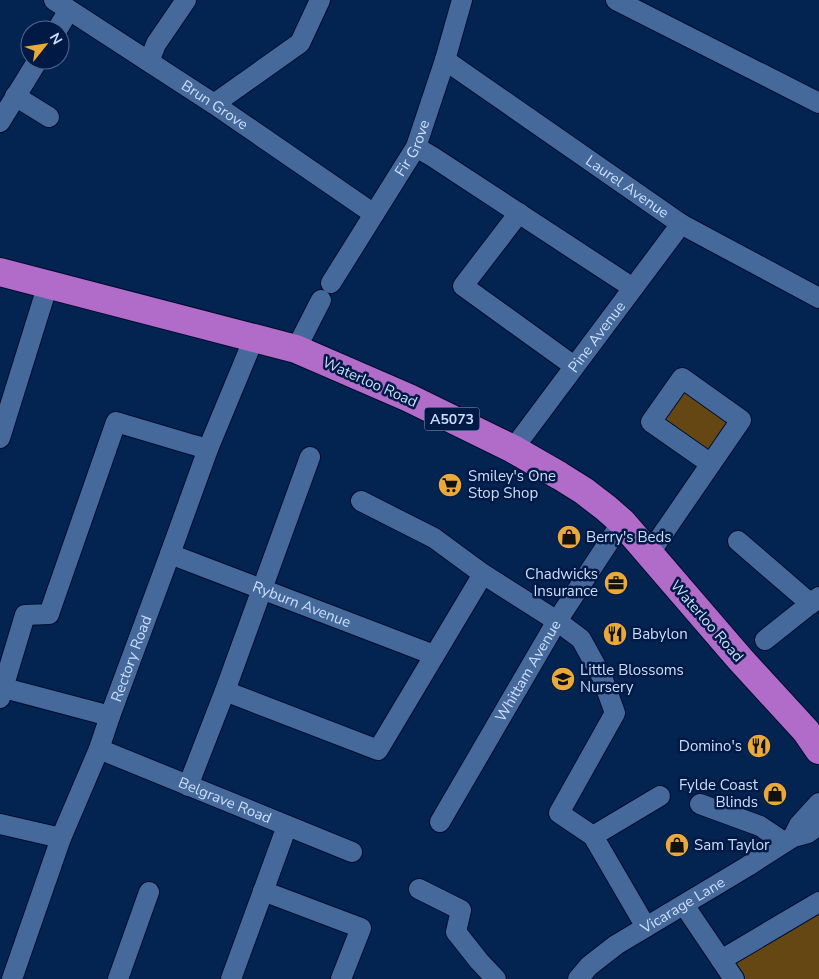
<svg xmlns="http://www.w3.org/2000/svg" width="819" height="979" font-family="'Nunito Sans',sans-serif">
<style>
.green{fill:#654713}
.lines{fill:none;stroke-linecap:round;stroke-linejoin:round}
.minor-casing{stroke:#000c2d;stroke-width:22}
.highway-casing{stroke:#000c2d;stroke-width:30}
.minor{stroke:#46699b;stroke-width:20}
.highway{stroke:#b16bc8;stroke-width:28}
.labels{text-anchor:middle;stroke-width:5;stroke-linejoin:round;paint-order:stroke}
.shield{fill:#001945;stroke:#8ea4c5;stroke-width:1}
.shield-label{font-size:14px;font-weight:bold;fill:#cbdffc}
.street-label{font-size:15px;fill:#cbdffc;stroke:#001945}
.poi-label{font-size:15px;fill:#cbdffc;stroke:#001945;text-anchor:start}
</style>
<rect width="100%" height="100%" fill="#032451"/>
<g class="green">
<path d="M682,378L741,420L711,464L651,422Z"/>
<path d="M819,913V979H743L733,963Z"/>
</g>
<g class="lines">
<g class="minor-casing">
<g id="minor">
<path id="s1" d="M54,0L214,104L374,214"/>
<path d="M616,0L819,103"/>
<path d="M57,30L69,10"/>
<path id="s2" d="M445,60L681,224L819,298"/>
<path d="M149,62L156,44L186,0"/>
<path d="M15,96L49,117"/>
<path d="M214,104L300,43L320,0"/>
<path d="M0,122L38,60"/>
<path d="M416,147L433,157L633,288"/>
<path d="M519,213L463,286L574,366"/>
<path id="s3" d="M331,283L416,147L445,60L462,0"/>
<path d="M296,349L321,300"/>
<path d="M0,438L48,284"/>
<path id="s4" d="M513,449L681,224"/>
<path d="M361,501L434,538L483,574L557,621L581,639L602,677L615,713L559,813L593,836L646,927"/>
<path d="M738,541L811,604"/>
<path id="s5" d="M170,554L434,655"/>
<path d="M649,554L741,420L682,378L651,422L711,464"/>
<path d="M765,640L819,597"/>
<path d="M0,687L110,716"/>
<path d="M225,691L378,750L483,574"/>
<path d="M0,698L25,615L49,614L116,422L190,444L208,449"/>
<path id="s6" d="M99,749L352,852"/>
<path d="M188,786L225,691L310,457"/>
<path d="M700,804L760,826L784,842"/>
<path id="s7" d="M440,822L557,621L622,522"/>
<path d="M0,824L61,838"/>
<path d="M593,836L660,796"/>
<path d="M793,837L799,825L819,803"/>
<path d="M419,889L461,910L456,932L479,961L496,979"/>
<path d="M263,891L361,928L341,979"/>
<path d="M684,905L734,979"/>
<path d="M721,960L819,902"/>
<path id="s8" d="M12,979L61,838L99,749L110,716L170,554L208,449L254,338"/>
<path d="M118,979L149,892"/>
<path d="M231,979L287,826"/>
<path id="s9" d="M578,979L589,966L616,945L748,866L793,837L808,833L819,825"/>
</g>
</g>
<g class="highway-casing">
<path id="highway" d="M0,272L296,349L409,398L513,449L560,476L584,491L606,508L622,522L740,659L806,731L819,750"/>
</g>
<use href="#minor" class="minor"/>
<use href="#highway" class="highway"/>
</g>
<defs>
<g id="supermarket-disc" transform="scale(1.25)"><circle r="9.5" fill="#eaaa39" stroke="#001945"/><path d="M-6-5.5h2.5l.6 2H6L4.5 2H-2.5L-4.4-4H-6ZM-1.5 3.2a1.3 1.3 0 1 0 .1 0ZM3 3.2a1.3 1.3 0 1 0 .1 0Z" fill="#111"/></g>
<g id="shop-disc" transform="scale(1.25)"><circle r="9.5" fill="#eaaa39" stroke="#001945"/><path d="M-5-2.5h2.3a2.7 3.5 0 0 1 5.4 0H5L5.5 6h-11ZM-1.5-2.5h3a1.5 2.3 0 0 0-3 0Z" fill="#111"/></g>
<g id="office-disc" transform="scale(1.25)"><circle r="9.5" fill="#eaaa39" stroke="#001945"/><path d="M-6-3h4V-5.5h4V-3h4V5H-6ZM-1-4.5V-3h2v-1.5ZM-6 0V1H6V0Z" fill="#111"/></g>
<g id="restaurant-disc" transform="scale(1.25)"><circle r="9.5" fill="#eaaa39" stroke="#001945"/><path d="M-5-6h1v4h1v-4h1v4h1v-4h1v5L-1.5 .5V6h-2V.5L-5-1ZM5-6V6H3V1.5H1.5Q1.5-4 5-6Z" fill="#111"/></g>
<g id="school-disc" transform="scale(1.25)"><circle r="9.5" fill="#eaaa39" stroke="#001945"/><path d="M0-5L7-2L0 1L-7-2ZM-4 1L0 2.5L4 1V4Q0 6-4 4Z" fill="#111"/></g>
</defs>
<g fill-rule="evenodd">
<use href="#supermarket-disc" x="450" y="485"/>
<use href="#shop-disc" x="569" y="537"/>
<use href="#office-disc" x="616" y="583"/>
<use href="#restaurant-disc" x="615" y="634"/>
<use href="#school-disc" x="563" y="679"/>
<use href="#restaurant-disc" x="759" y="746"/>
<use href="#shop-disc" x="775" y="794"/>
<use href="#shop-disc" x="677" y="845"/>
</g>
<g class="labels">
<rect class="shield" x="424.5" y="407.5" width="55" height="23" rx="4"/>
<g class="shield-label">
<text x="452" y="424">A5073</text>
</g>
<g class="street-label">
<text dy="5" stroke="none"><textPath href="#s1" startOffset="192">Brun Grove</textPath></text>
<text dy="5" stroke="none"><textPath href="#s3" startOffset="158">Fir Grove</textPath></text>
<text dy="5" stroke="none"><textPath href="#s2" startOffset="222">Laurel Avenue</textPath></text>
<text dy="5" stroke="none"><textPath href="#s4" startOffset="140">Pine Avenue</textPath></text>
<text transform="translate(370 382) rotate(24)" y="5">Waterloo Road</text>
<text dy="5" stroke="none"><textPath href="#s5" startOffset="141">Ryburn Avenue</textPath></text>
<text transform="translate(707 621) rotate(49)" y="5">Waterloo Road</text>
<text dy="5" stroke="none"><textPath href="#s8" startOffset="342">Rectory Road</textPath></text>
<text dy="5" stroke="none"><textPath href="#s7" startOffset="175">Whittam Avenue</textPath></text>
<text dy="5" stroke="none"><textPath href="#s6" startOffset="136">Belgrave Road</textPath></text>
<text dy="5" stroke="none"><textPath href="#s9" startOffset="129">Vicarage Lane</textPath></text>
</g>
<g class="poi-label">
<text x="468" y="481">Smiley's One<tspan x="468" dy="17">Stop Shop</tspan></text>
<text x="586" y="542">Berry's Beds</text>
<text x="598" y="579" text-anchor="end">Chadwicks<tspan x="598" dy="17">Insurance</tspan></text>
<text x="632" y="639">Babylon</text>
<text x="580" y="675">Little Blossoms<tspan x="580" dy="17">Nursery</tspan></text>
<text x="742" y="751" text-anchor="end">Domino's</text>
<text x="758" y="790" text-anchor="end">Fylde Coast<tspan x="758" dy="17">Blinds</tspan></text>
<text x="694" y="850">Sam Taylor</text>
</g>
</g>
<g transform="translate(45 45) rotate(60)"><circle r="24" fill="#001945" stroke="#51688e"/>
<path d="M0-4L9 19L0 12L-9 19Z" fill="#eaaa39"/>
<text y="-8" font-size="14" font-weight="bold" text-anchor="middle" fill="#cbdffc">N</text>
</g>
</svg>
